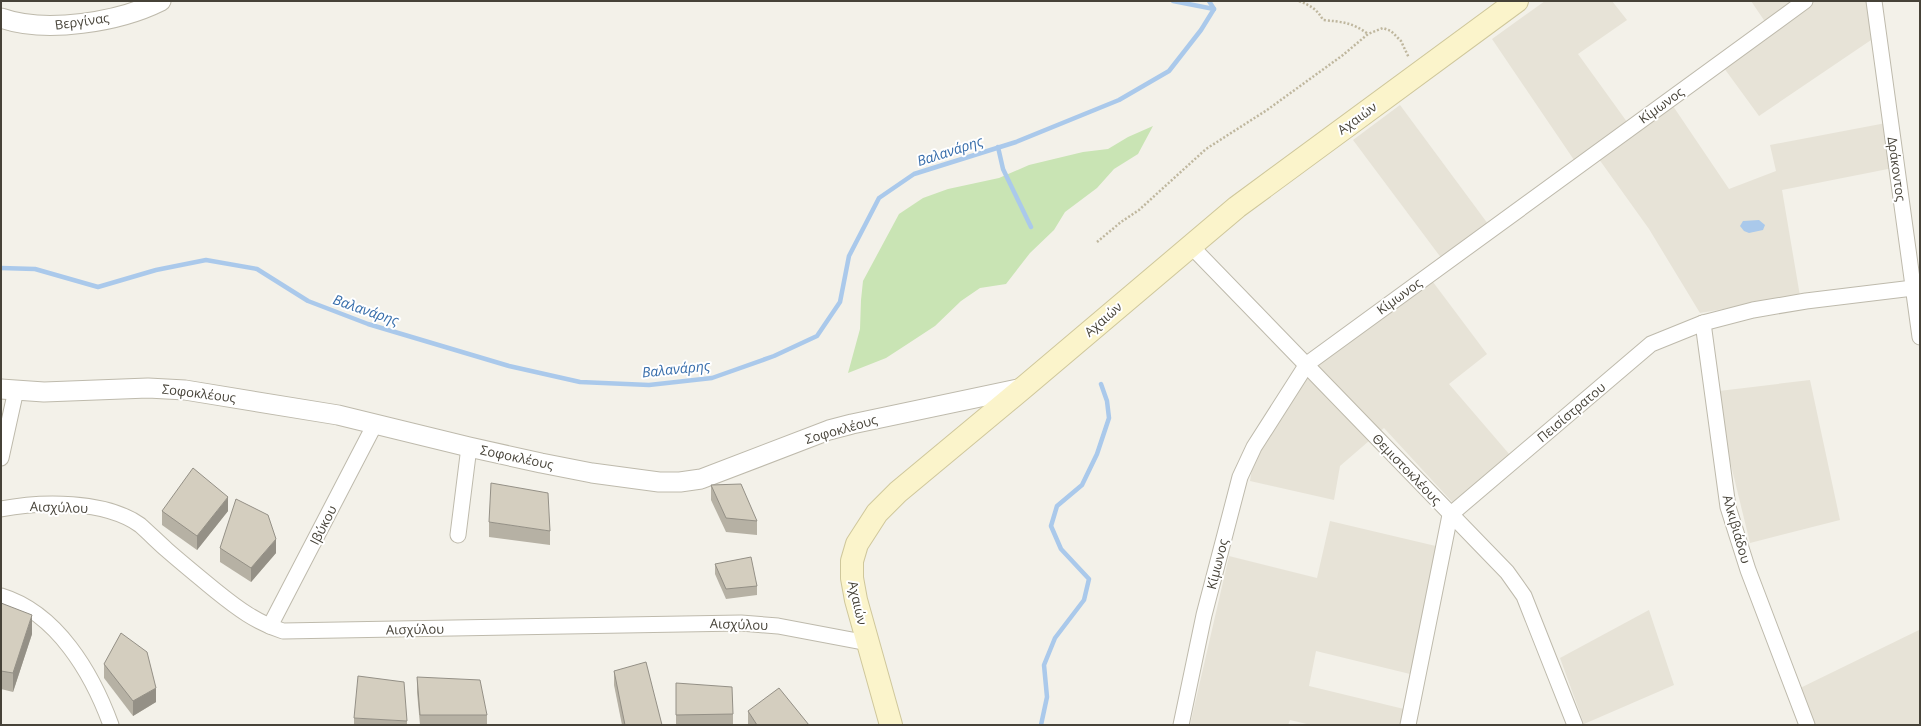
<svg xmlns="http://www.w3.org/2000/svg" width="1921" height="726" font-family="'Open Sans',sans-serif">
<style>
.residential{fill:#e7e3d7}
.green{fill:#c9e4b4}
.water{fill:#aac9eb}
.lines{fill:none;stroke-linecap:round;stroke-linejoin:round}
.stream{stroke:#aac9eb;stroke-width:4.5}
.minor-casing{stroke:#bebaac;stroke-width:17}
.tertiary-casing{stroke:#bebaac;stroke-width:21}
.secondary-casing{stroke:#cfc79b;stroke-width:24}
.path{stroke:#bfb79e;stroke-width:2.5;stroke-dasharray:2 2;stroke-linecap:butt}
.minor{stroke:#fff;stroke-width:15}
.tertiary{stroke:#fff;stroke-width:19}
.secondary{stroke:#fbf4cb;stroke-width:22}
.wall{fill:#b6b1a4}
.shaded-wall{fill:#949086}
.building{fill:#d4cebf;stroke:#949086}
.labels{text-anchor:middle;stroke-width:4;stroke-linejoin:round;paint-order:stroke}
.street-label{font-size:13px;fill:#464238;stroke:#fff}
.water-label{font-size:14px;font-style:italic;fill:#386eab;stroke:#fff}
</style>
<rect width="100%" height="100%" fill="#f3f1e9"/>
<g class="residential">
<path d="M1545,1H1612L1627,20L1578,54L1635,133L1673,106L1729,189L1776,171L1770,145L1886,123L1893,168L1782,190L1800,296L1700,313L1649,229L1591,148L1574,160L1492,39Z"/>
<path d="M1751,1H1869L1874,38L1759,116L1724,68L1772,32Z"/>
<path d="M1400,105L1488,224L1442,259L1353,140Z"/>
<path d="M1430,278L1487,354L1449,384L1510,455L1454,504L1384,428L1340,466L1334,500L1250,481L1253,462L1311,370Z"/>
<path d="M1810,380L1840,520L1750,543L1729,457L1719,391Z"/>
<path d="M1330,521L1440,547L1410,674L1316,651L1309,686L1404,709L1401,725H1311L1290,720L1288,725H1190L1229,556L1317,578Z"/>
<path d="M1649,610L1674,685L1584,724L1560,658Z"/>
<path d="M1919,630L1920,725H1805L1794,691Z"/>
</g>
<path class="green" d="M1153,126L1138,154L1114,169L1097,188L1065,212L1054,230L1030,253L1006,284L980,288L961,301L935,326L906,345L886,358L848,373L860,329L861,300L863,281L899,214L923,198L948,189L999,178L1029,165L1083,152L1108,149L1128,137Z"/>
<path class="water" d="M1759,220L1765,225L1763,230L1749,233L1744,231L1740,226L1743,221Z"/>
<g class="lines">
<g class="stream">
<path d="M1173,1L1214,9"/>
<path d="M998,147L1003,169L1031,227"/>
<path d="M1,268L35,269L98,287L156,270L206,260L257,269L308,301L368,324L509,366L580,382L649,385L712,378L774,356L817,336L840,302L849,256L879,198L914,174L1016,142L1119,100L1169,71L1201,30L1214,9L1209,1"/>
<path d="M1041,725L1047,697L1044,665L1055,638L1084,600L1089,579L1061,549L1051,526L1057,506L1082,485L1097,454L1109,418L1107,401L1101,384"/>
</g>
<g class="minor-casing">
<g id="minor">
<path d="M1874,1L1920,337"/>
<path d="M1190,245L1507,572L1524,596L1575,725"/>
<path d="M1703,323L1728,507L1748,570L1807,725"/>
<path d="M1,458L16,390"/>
<path d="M1,509C41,501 105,500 140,525C149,533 158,542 167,550C183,564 199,577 216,591C237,608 257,623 283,631L741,623L778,626L868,643"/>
<path d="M458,535L469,447"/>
<path d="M1,596C57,613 92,673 111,725"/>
<path d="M270,626L375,424"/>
<path d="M1181,725L1204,615L1240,477L1254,447L1307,364L1805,1"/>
<path d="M1408,725L1450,515L1651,344L1703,323L1753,310L1806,301L1913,288"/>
</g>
</g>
<g class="tertiary-casing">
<g id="tertiary">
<path d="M1,18C46,34 119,22 161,1"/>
<path d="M1,389L44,392L148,388L185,390L338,415L469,447L541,463L592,473L659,482H680L701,479L829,430L852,424L1023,388"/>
</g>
</g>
<g class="secondary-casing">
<path id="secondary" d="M891,725L856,600L852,578V561L857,544L877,513L898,492L1023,388L1237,207L1517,1"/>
</g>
<g class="path">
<path d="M1299,1C1311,6 1317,9 1323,20C1342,22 1352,22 1368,34"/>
<path d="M1097,242L1121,222L1139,210L1206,149L1267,110L1343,55L1368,34L1383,28L1391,31L1401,41L1409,58"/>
</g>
<use href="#minor" class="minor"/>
<use href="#tertiary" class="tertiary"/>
<use href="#secondary" class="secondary"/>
</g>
<g class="wall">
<path d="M711,485L757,521V535L726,532L711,500Z"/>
<path d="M162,511H228L197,550L162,525Z"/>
<path d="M489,522L550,531V545L489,537Z"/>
<path d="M220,548L276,553L251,582L220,562Z"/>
<path d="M715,564L757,586V595L726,599L715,574Z"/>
<path d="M1,603L32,634L13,692L1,689Z"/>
<path d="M104,664L156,702L133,716L104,678Z"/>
<path d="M614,671L662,725H622L614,685Z"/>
<path d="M417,677L487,715V725H420L417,692Z"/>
<path d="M676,683L733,714V725H676Z"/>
<path d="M748,711L809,725H748Z"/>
<path d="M354,718L407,721V725H354Z"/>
</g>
<g class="shaded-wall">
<path d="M228,497V511L197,550V536Z"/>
<path d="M276,539V553L251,582V568Z"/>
<path d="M32,615V634L13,692V673Z"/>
<path d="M156,688V702L133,716V701Z"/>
</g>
<g class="building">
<path d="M193,468L228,497L197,536L162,511Z"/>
<path d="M491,483L548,493L550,531L489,522Z"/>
<path d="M741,484L757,521L726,518L711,485Z"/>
<path d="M236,499L268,515L276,539L251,568L220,548Z"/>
<path d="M751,557L757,586L726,589L715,564Z"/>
<path d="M1,603L32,615L13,673L1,671Z"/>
<path d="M121,633L147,652L156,688L133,701L104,664Z"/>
<path d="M646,662L662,725H625L614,671Z"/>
<path d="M358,676L404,682L407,721L354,718Z"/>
<path d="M417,677L480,680L487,715H420Z"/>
<path d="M676,683L732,687L733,714L676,715Z"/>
<path d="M779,688L809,725H757L748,711Z"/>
</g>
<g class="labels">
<g class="street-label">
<text transform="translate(82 21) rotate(-8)" y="5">Βεργίνας</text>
<text transform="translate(1661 105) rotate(-36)" y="5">Κίμωνος</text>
<text transform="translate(1357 118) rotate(-36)" y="5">Αχαιών</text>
<text transform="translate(1897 169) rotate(82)" y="5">Δράκοντος</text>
<text transform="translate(1399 296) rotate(-36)" y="5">Κίμωνος</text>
<text transform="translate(1103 319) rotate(-41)" y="5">Αχαιών</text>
<text transform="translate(199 393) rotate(7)" y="5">Σοφοκλέους</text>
<text transform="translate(1571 412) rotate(-40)" y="5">Πεισίστρατου</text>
<text transform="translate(841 429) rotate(-16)" y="5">Σοφοκλέους</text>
<text transform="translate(517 457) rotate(12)" y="5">Σοφοκλέους</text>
<text transform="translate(1407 469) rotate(46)" y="5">Θεμιστοκλέους</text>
<text transform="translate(59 507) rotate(2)" y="5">Αισχύλου</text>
<text transform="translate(323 525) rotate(-63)" y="5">Ιβύκου</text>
<text transform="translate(1737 529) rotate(74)" y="5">Αλκιβιάδου</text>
<text transform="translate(1217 564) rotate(-76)" y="5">Κίμωνος</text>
<text transform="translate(858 603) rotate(77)" y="5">Αχαιών</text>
<text transform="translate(739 624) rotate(2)" y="5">Αισχύλου</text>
<text transform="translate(415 629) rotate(-1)" y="5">Αισχύλου</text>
</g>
<g class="water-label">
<text transform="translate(950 151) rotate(-18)" y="5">Βαλανάρης</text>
<text transform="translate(366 310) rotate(19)" y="5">Βαλανάρης</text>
<text transform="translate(676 369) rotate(-6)" y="5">Βαλανάρης</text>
</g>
</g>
<rect width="1921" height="726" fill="none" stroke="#464238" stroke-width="4"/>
</svg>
